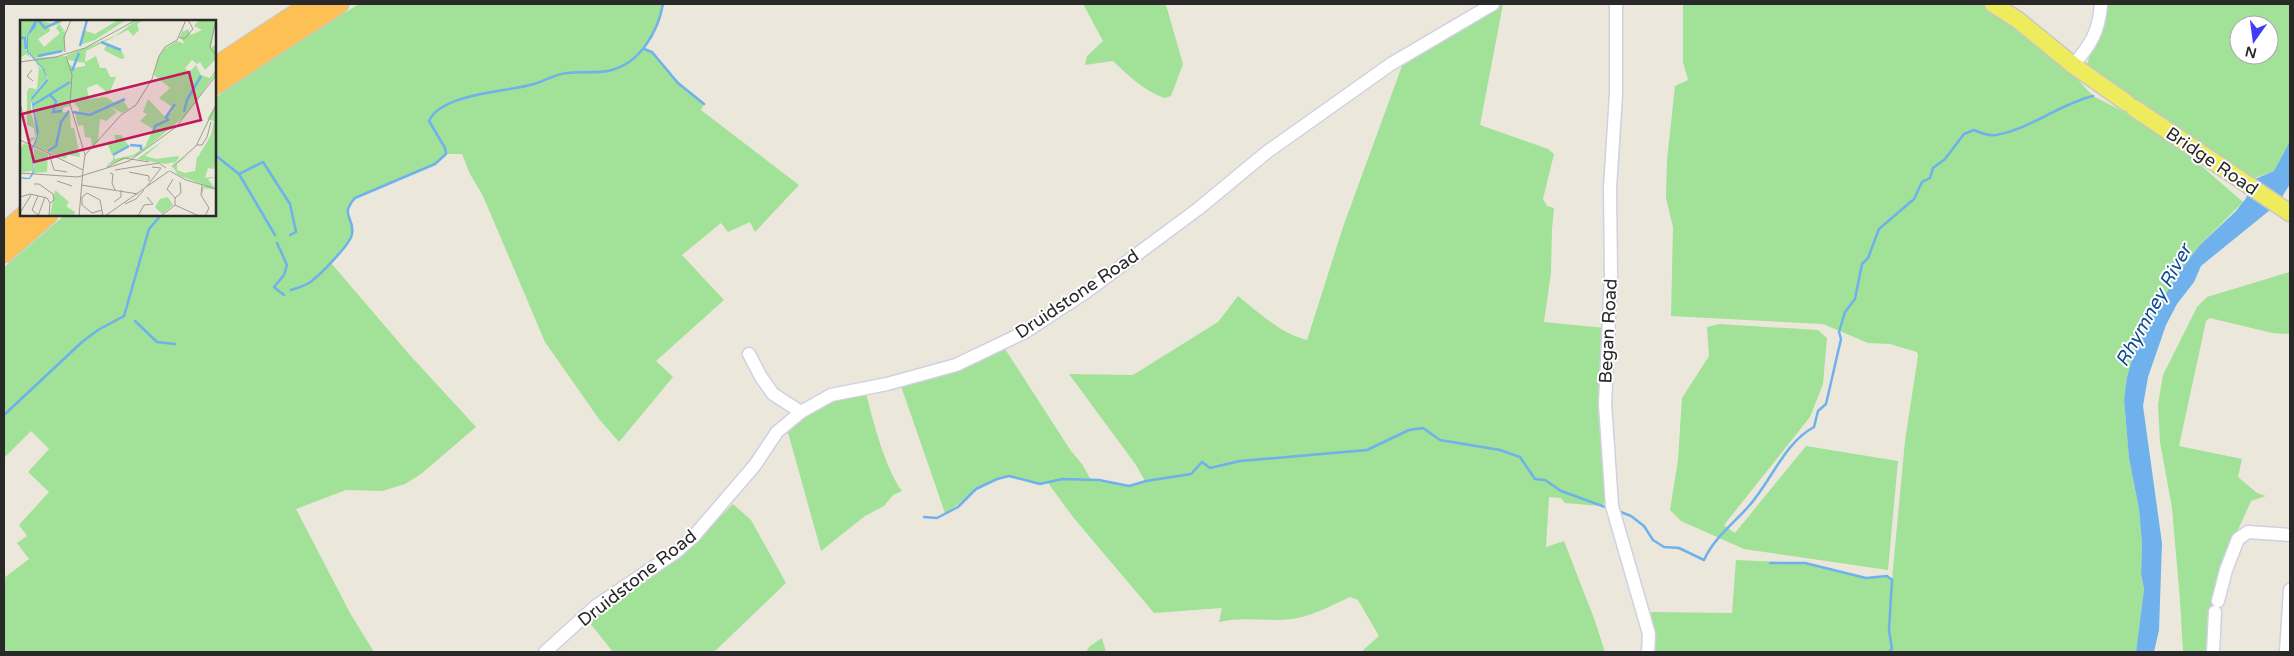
<svg xmlns="http://www.w3.org/2000/svg" width="2294" height="656" font-family="'Varela Round',sans-serif">
<style>
.green{fill:#a1e198;fill-rule:evenodd}
.water{fill:#6eb1ec}
.lines{fill:none;stroke-linecap:round;stroke-linejoin:round}
.stream{stroke:#6eb1ec;stroke-width:2.5}
.minor-casing{stroke:#d0d0e2;stroke-width:15}
.major-casing{stroke:#c7c7c7;stroke-width:19}
.highway-casing{stroke:#c7c7c7;stroke-width:21}
.minor{stroke:#fff;stroke-width:12}
.major{stroke:#eeeb5d;stroke-width:16}
.highway{stroke:#fcc055;stroke-width:19}
.labels{text-anchor:middle;stroke-width:4;stroke-linejoin:round;paint-order:stroke}
.street-label{font-size:18px;fill:#292929;stroke:#fff}
.water-label{font-size:19px;font-style:italic;fill:#0f4c97;stroke:#fff}
.inset-river{fill:none;stroke:#6eb1ec;stroke-width:2.5}
.inset-road{fill:none;stroke:#9d9c94;stroke-width:1}
.view{fill:#c2185b;fill-opacity:0.15;stroke:#c2185b;stroke-width:2.5}
.inset-edge{fill:none;stroke:#292929;stroke-width:2.5}
</style>
<rect width="100%" height="100%" fill="#ebe8db"/>
<g class="green">
<path d="M359,4H663L660,21L644,49L652,52L678,83L704,104L701,110L799,185L755,232L750,222L728,232L721,223L682,255L724,300L656,361L673,377L619,442L599,419L545,342L483,196L470,174L462,154H446L435,164L355,198C339,217 356,219 352,235C350,245 337,255 331,263L408,353L476,427L421,474L405,484L382,491L346,490L296,509L350,613L374,652H4V578L29,559L17,543L27,536L19,525L49,492L28,472L49,449L31,431L4,458V267L65,215H215V98L278,54Z"/>
<path d="M1083,4H1168L1166,5L1183,64L1171,96L1164,98C1143,90 1129,76 1113,61L1085,65L1087,56L1103,41Z"/>
<path d="M1503,4L1480,125L1548,149L1554,154L1543,199L1547,206L1554,208L1552,229L1551,273L1544,322L1605,328L1606,501L1601,506L1565,503L1561,498L1549,497L1546,547L1564,541L1595,621L1605,652H1361L1379,636L1358,600L1350,597C1332,605 1311,617 1292,619C1267,622 1244,616 1219,622L1222,608L1154,613L1073,517L1048,483C1034,486 1023,477 1009,476C987,475 964,503 945,513L901,386L963,367L1005,349L1071,451L1082,464L1091,480L1129,486L1145,481L1136,465L1069,374L1133,375L1218,322L1238,296C1258,312 1281,334 1307,340L1343,227L1402,66Z"/>
<path d="M1683,4H1986L2066,67L2093,96L2142,121L2175,143L2243,202L2200,245L2182,268L2151,318L2134,353L2127,377L2124,400L2129,458L2139,509L2142,544L2141,574L2144,589L2136,652H1655L1651,612L1732,613L1736,560L1805,563L1866,578L1887,576L1892,579L1905,441L1918,356L1917,352L1890,344L1868,343L1823,324L1671,316L1673,227L1666,198L1667,160L1675,86L1688,80L1683,62Z"/>
<path d="M2105,4H2290V135L2288,145L2274,171L2252,179L2086,68L2089,58L2087,54C2101,39 2103,24 2105,4ZM2239,25H2269V55H2239Z"/>
<path d="M2290,272V334L2272,333L2210,318L2206,321L2179,446L2242,459L2238,477L2257,493L2266,496L2251,501L2221,568L2210,613L2209,652H2183L2180,600L2172,508L2160,442L2158,404L2163,375L2197,307L2207,297Z"/>
<path d="M1719,324L1818,330L1827,338L1823,384L1810,417L1724,525L1735,533L1806,446L1898,461L1888,570L1744,549L1681,521L1670,510L1678,460L1682,398L1709,356L1707,327Z"/>
<path d="M866,393C873,421 885,468 902,491L893,495L884,506L865,516L821,551L787,429C815,403 829,399 866,393Z"/>
<path d="M733,504L751,520L786,583L714,652H613L589,622L596,610L701,536Z"/>
<path d="M1102,638L1106,652H1086L1090,646Z"/>
</g>
<path class="water" d="M2290,136V184L2274,210H2270L2201,266L2194,282L2177,304L2166,325L2148,377L2143,406L2162,543L2159,630L2154,652H2136L2144,589L2141,574L2142,544L2139,509L2129,458L2124,400L2127,377L2134,353L2151,318L2182,268L2200,245L2236,211L2246,198L2255,179L2274,171L2288,145Z"/>
<g class="lines">
<g class="stream">
<path d="M644,49L652,52L678,83L704,104"/>
<path d="M215,133V126"/>
<path d="M215,155L239,174L275,235"/>
<path d="M239,174L263,162L290,204L296,232L290,235"/>
<path d="M277,243L287,265L284,275L274,287L284,295"/>
<path d="M291,290C297,288 304,286 309,283C319,276 351,244 352,234C355,217 339,216 355,198L435,164L446,154L445,148L429,121C441,93 508,92 534,84C545,81 555,74 567,73C581,71 598,74 612,70C641,62 658,31 663,4"/>
<path d="M135,321L157,342L175,344"/>
<path d="M4,415L82,342L98,330L124,316L149,229L161,215"/>
<path d="M1618,511L1631,516L1644,526L1653,540L1664,547L1679,548L1704,560C1714,538 1733,524 1748,507C1771,482 1784,443 1814,427L1818,411L1826,404L1841,339L1839,332L1845,312L1855,299L1862,264L1868,258L1879,229L1914,199L1922,182L1930,178L1933,168L1945,159L1964,134L1974,130C1981,133 1988,136 1996,135C2031,129 2059,104 2093,96"/>
<path d="M924,517L937,518L958,507L976,489L997,479L1009,476L1040,484L1062,479L1099,480L1129,486L1146,481L1191,474L1202,462L1210,468L1240,461L1367,450L1409,430L1423,428L1440,440L1500,450L1520,457L1535,479L1545,480L1561,491L1608,508"/>
<path d="M1770,563H1805L1866,578L1887,576L1892,580L1889,630L1892,649L1889,652"/>
</g>
<g class="minor-casing">
<g id="minor">
<path d="M1616,4V94L1610,188L1611,275L1605,404L1612,506L1649,634L1648,652"/>
<path d="M2073,65C2091,45 2099,31 2101,4"/>
<path d="M749,354L761,377L773,394L801,412"/>
<path d="M2218,601L2226,570L2238,539L2248,532L2290,535"/>
<path d="M545,652L596,606L676,552L694,536L755,465L777,432L801,412L831,395L887,384L956,365L1025,332L1086,292L1198,209L1267,152L1391,64L1493,4"/>
<path d="M2213,652L2215,612"/>
<path d="M2286,652L2290,590"/>
</g>
</g>
<g class="major-casing">
<g id="major">
<path d="M1993,4L2018,20L2073,65L2127,103"/>
<path d="M2134,108L2290,213"/>
</g>
</g>
<g class="highway-casing">
<g id="highway">
<path d="M215,67L311,4"/>
<path d="M215,85L339,4"/>
<path d="M4,233L25,215"/>
<path d="M4,253L48,215"/>
</g>
</g>
<use href="#minor" class="minor"/>
<use href="#major" class="major"/>
<use href="#highway" class="highway"/>
</g>
<g class="labels">
<g class="street-label">
<text transform="translate(2212 161) rotate(34)" y="6">Bridge Road</text>
<text transform="translate(1077 294) rotate(-34)" y="6">Druidstone Road</text>
<text transform="translate(1608 331) rotate(-87)" y="6">Began Road</text>
<text transform="translate(637 578) rotate(-38)" y="6">Druidstone Road</text>
</g>
<g class="water-label">
<text transform="translate(2153 305) rotate(-61)" y="7">Rhymney River</text>
</g>
</g>
<g transform="translate(20 20)">
<rect width="196" height="196" fill="#ebe8db"/>
<path d="M0,0H15L7,15L6,29L10,38L6,34L0,38ZM17,0L33,4L44,0L39,4L44,10L41,12L45,11L44,31L16,38L45,36L50,45L54,48L65,46V43L48,40L47,35L95,16L117,0H124L117,4L119,10L113,16L108,10L66,31L65,42L76,36L80,48H86L90,57H96L89,74L77,64L67,68L69,79L86,77L96,84L103,80L109,89L102,93L89,86L97,92L86,101L80,99L78,121L72,127L71,118L65,117L63,105L58,106L55,93L59,92V89L52,80L50,86L44,87L42,92L50,93L51,108H54L60,137L48,135L45,139L14,126L19,111L12,80L28,58L8,31V15ZM39,4L36,8L40,13L24,27L18,19L30,11L29,7ZM98,0H106L75,20L60,25L63,10L75,14ZM179,0H196L191,28L196,24V39L185,50L180,42L177,44L172,40L165,48L169,52L176,45L181,55L190,58L196,49V53L166,95L118,135L87,145L93,140V135L95,139L113,135L125,127L133,109L120,101L127,94L123,92L128,79L145,97L152,92V87L139,78L150,68L134,55L138,38L144,29L157,21L165,24L160,17L164,7L163,12L168,9L171,15L182,10L174,6ZM87,23L101,30L105,38L101,39L84,30ZM15,42L20,46L24,52L27,59L11,78V93L17,112L15,119L8,123V118L15,117L14,108L7,105V72L9,68L17,69L19,47ZM196,85V141L194,149L188,148L185,158L191,157H196L188,159L196,170L184,168L182,175V167L187,166L158,155L153,147L159,141L170,134L157,144V150L165,153L175,151L177,137L172,134L178,137L191,115L194,101L187,99ZM94,115H101L109,126L92,135L88,125L96,121ZM144,120L125,136L136,139L158,136L159,138L152,146L154,142L146,144L117,139ZM4,123L11,127L13,151L0,152V129ZM14,128L28,134L27,152L14,153ZM35,170L49,182L46,186L55,192L54,196H30ZM148,177L153,185L142,194L135,187L140,179Z" fill="#a1e198" fill-rule="evenodd"/>
<path d="M15,0L17,2L15,8L8,15V31L24,49L28,61L12,80L19,111L17,120L12,131L14,153L10,159H3L0,157L9,158L13,151L11,130L17,116L11,78L27,59L22,48L7,32V15Z" fill="#6eb1ec"/>
<path class="inset-river" d="M18,0L25,8L41,0M0,18H5L6,29M81,22L101,30M60,26L67,0M18,36L42,31M52,51L59,33M30,75L36,81L33,92L42,91M13,85L50,62M53,92L70,95L105,79M164,92L167,80L181,56M133,113L135,106L148,100L146,97L155,84M110,125L121,126V130M28,131L36,126L41,102L49,91M93,135L109,126"/>
<path class="inset-road" d="M196,0L190,27L197,37M159,17L164,19L173,9L168,0M45,32L44,17L51,0M46,36L52,55L50,84L65,135M0,42L36,37L65,28L116,0M12,50L7,56L13,61M1,86L4,103M0,120L24,131M177,125H182L187,117L191,102M24,131L63,150L59,196M29,133L34,150L47,152M87,147L104,138L129,142M152,147L176,126L197,83M63,150L65,135L101,95L116,85L132,59L139,36L145,27L157,20L166,0M95,150L139,143L146,148M150,151L166,160L197,169M109,152L129,156V161M0,153L58,157L109,141L156,107L197,54M90,153L93,154L92,163L95,170M153,159L147,169L155,178M37,161L52,166M14,164H19L33,174L34,180L30,183M61,165L118,174M182,165L181,175L189,188L185,196M127,166L141,148L132,147M18,176L12,190L18,195M0,177L10,174L27,178L30,183L29,196M80,180L67,173L62,177V185L72,193L82,190M80,180L83,196M94,182L101,177V170M105,184L116,179L124,170M155,185V178L161,173L160,162M0,193L11,175M18,196L25,177M85,196L149,151M118,196L124,185L133,184L127,177M141,196L155,185L179,196"/>
<path class="view" d="M169,52L181,100L14,142L2,94Z"/>
<rect width="196" height="196" class="inset-edge"/>
</g>
<rect width="2294" height="656" fill="none" stroke="#292929" stroke-width="10"/>
<g transform="translate(2254 40) rotate(194)"><circle r="24" fill="#ffffff" stroke="#a9a9a9"/>
<path d="M0-4L9 19L0 12L-9 19Z" fill="#403cf7"/>
<text y="-8" font-size="14" font-weight="bold" text-anchor="middle" fill="#292929">N</text>
</g>
</svg>
